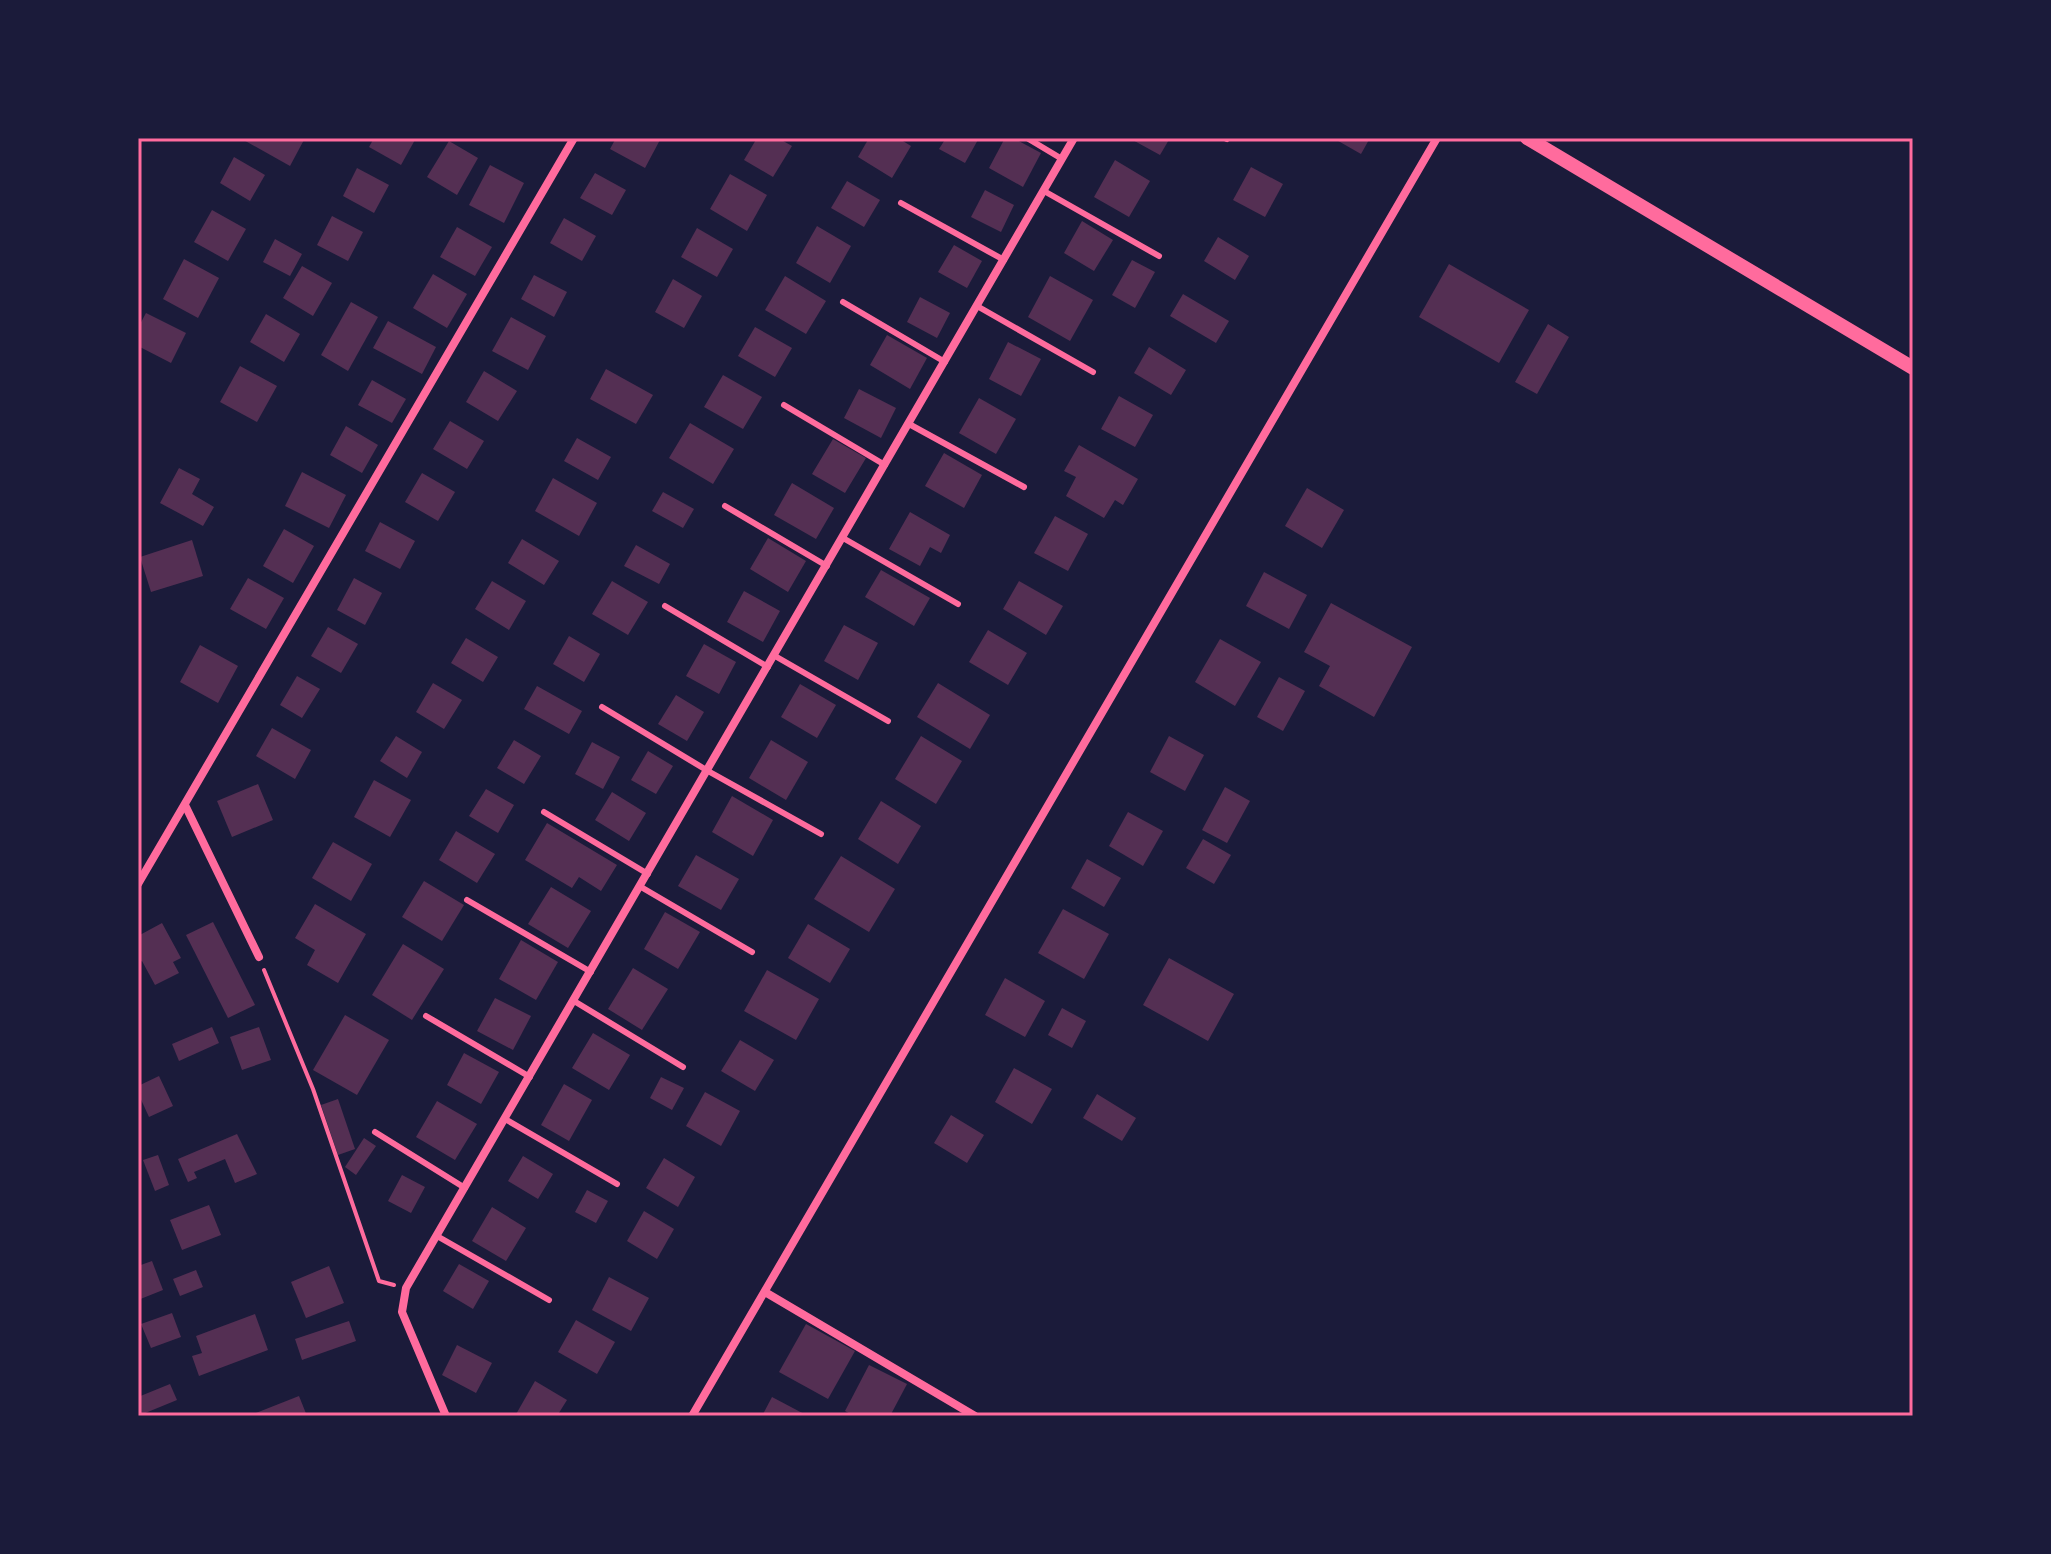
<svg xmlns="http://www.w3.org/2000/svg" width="2051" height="1554" font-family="'Exo 2',sans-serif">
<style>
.building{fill:#542f53}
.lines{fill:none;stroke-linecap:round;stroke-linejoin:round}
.path{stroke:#ff6b9d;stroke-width:4}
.service{stroke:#ff6b9d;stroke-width:6}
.minor{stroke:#ff6b9d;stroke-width:8}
.tertiary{stroke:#ff6b9d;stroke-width:14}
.neatline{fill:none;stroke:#ff6b9d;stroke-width:3}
</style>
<rect width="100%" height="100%" fill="#1b1b3a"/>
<g class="building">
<path d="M240,138H305L290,166Z"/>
<path d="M374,138H416L401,165L369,147Z"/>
<path d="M616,138H661L645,168L610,149Z"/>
<path d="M757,138H778L792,146L773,177L744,160Z"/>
<path d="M869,138H898L911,146L892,178L858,157Z"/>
<path d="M946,138H979L965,163L939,149Z"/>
<path d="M1005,138H1013L1041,153L1023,187L989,168Z"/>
<path d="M1129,138H1170L1160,155Z"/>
<path d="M1333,138H1370L1361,154Z"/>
<path d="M449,141L478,158L457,195L427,177Z"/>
<path d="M234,157L265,175L250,201L220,183Z"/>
<path d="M1115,160L1150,181L1129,217L1094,197Z"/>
<path d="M490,165L524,183L504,223L469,205Z"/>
<path d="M1251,167L1283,184L1265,217L1233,200Z"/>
<path d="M357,168L389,185L374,213L343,196Z"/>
<path d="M595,173L626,190L612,215L580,198Z"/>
<path d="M730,174L767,195L747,231L710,209Z"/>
<path d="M847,181L880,200L864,227L831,208Z"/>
<path d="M985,190L1014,205L1001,232L971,217Z"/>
<path d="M212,210L246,229L228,261L194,242Z"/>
<path d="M332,216L363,232L348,261L317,245Z"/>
<path d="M564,218L596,236L582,261L550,243Z"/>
<path d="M1082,221L1113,240L1094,271L1064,253Z"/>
<path d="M817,226L851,246L830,283L796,263Z"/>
<path d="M457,227L492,247L475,276L440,257Z"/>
<path d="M697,228L733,249L717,277L681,257Z"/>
<path d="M1218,237L1249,256L1235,280L1204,261Z"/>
<path d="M275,239L302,254L290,276L263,262Z"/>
<path d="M954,245L982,261L967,288L938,272Z"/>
<path d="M184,259L219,278L198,318L163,299Z"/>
<path d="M1132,260L1155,272L1135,308L1112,295Z"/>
<path d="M1449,264L1529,310L1499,363L1419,317Z"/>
<path d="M302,266L332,283L313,316L283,298Z"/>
<path d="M433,274L467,294L447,328L413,308Z"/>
<path d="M534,275L567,292L554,317L521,299Z"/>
<path d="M785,276L826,301L806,334L765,310Z"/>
<path d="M1050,276L1093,300L1070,341L1028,317Z"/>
<path d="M673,279L702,296L684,328L655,312Z"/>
<path d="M1183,294L1229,321L1216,343L1170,316Z"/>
<path d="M920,297L950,313L937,338L907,322Z"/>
<path d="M351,302L378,317L348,371L321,355Z"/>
<path d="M146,313L186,333L171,363L138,346V328Z"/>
<path d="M266,314L300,334L284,362L250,342Z"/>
<path d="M511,317L546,336L528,370L492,351Z"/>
<path d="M388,321L436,347L422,374L373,348Z"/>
<path d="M1548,324L1569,337L1537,394L1515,382Z"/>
<path d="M755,327L792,348L775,377L738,356Z"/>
<path d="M887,335L927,358L910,389L870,365Z"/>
<path d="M1008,342L1041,359L1021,396L989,379Z"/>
<path d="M1149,347L1186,370L1171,395L1134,373Z"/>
<path d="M240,366L277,386L257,422L220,402Z"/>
<path d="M606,369L653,395L636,424L590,399Z"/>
<path d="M484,371L517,391L498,421L466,402Z"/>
<path d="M723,375L762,397L743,429L704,407Z"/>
<path d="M372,380L406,399L392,423L358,405Z"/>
<path d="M859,389L896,408L881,438L844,418Z"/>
<path d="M1119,396L1153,415L1135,447L1101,429Z"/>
<path d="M979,398L1016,419L996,454L959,433Z"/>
<path d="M450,421L484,441L467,469L433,449Z"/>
<path d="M690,423L734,449L713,484L669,458Z"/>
<path d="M346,426L378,445L362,473L330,455Z"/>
<path d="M577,438L611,457L598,480L564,461Z"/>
<path d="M833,439L866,458L845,493L812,474Z"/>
<path d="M1079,445L1138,479L1123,505L1115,500L1104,518L1066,496L1076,477L1064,471Z"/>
<path d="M944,453L982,475L964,508L925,486Z"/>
<path d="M179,468L200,479L192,494L214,507L203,526L160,503Z"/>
<path d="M302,472L346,495L329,528L285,506Z"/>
<path d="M422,473L455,492L438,521L405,502Z"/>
<path d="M553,478L597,503L579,536L535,511Z"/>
<path d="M792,483L834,508L816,539L774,515Z"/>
<path d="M1307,488L1344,510L1322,548L1285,526Z"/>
<path d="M663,492L694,509L683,528L652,511Z"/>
<path d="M910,512L950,535L941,553L930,547L920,566L889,549Z"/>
<path d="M1055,516L1088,534L1068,571L1034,553Z"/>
<path d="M380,522L415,541L400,569L365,551Z"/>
<path d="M284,529L314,546L293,583L263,566Z"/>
<path d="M768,538L806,561L788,592L750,569Z"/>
<path d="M522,539L559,561L544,585L508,563Z"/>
<path d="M192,540L203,576L151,592L140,557Z"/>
<path d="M636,545L670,564L659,584L624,566Z"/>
<path d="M881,570L930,598L914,626L865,597Z"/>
<path d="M1264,572L1307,595L1289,629L1246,606Z"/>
<path d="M248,578L284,598L266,629L230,609Z"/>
<path d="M354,578L382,593L365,625L337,610Z"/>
<path d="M492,581L526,601L509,630L475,609Z"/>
<path d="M612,581L648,602L628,635L592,614Z"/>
<path d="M1019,581L1063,606L1046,635L1003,609Z"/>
<path d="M744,591L780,611L763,642L727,622Z"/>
<path d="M1331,603L1412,647L1374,717L1319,686L1330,666L1304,652Z"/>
<path d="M844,625L878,643L858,680L824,661Z"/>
<path d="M328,627L358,644L341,673L311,656Z"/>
<path d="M988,630L1027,653L1008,685L969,662Z"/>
<path d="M569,636L600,654L584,682L553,664Z"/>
<path d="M466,638L498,657L483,682L451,663Z"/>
<path d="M1220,639L1261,662L1235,706L1195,682Z"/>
<path d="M704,644L736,662L719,694L686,676Z"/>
<path d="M200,645L238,666L218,703L180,682Z"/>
<path d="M297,676L320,689L302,718L280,705Z"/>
<path d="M1279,677L1305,691L1283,731L1257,717Z"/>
<path d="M433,683L462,700L444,729L416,712Z"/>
<path d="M938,683L990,715L970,749L917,717Z"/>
<path d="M800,684L836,705L817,738L781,717Z"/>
<path d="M537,686L582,711L569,734L524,709Z"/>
<path d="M676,695L704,712L687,741L658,724Z"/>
<path d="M272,728L311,750L295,779L256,756Z"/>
<path d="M396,736L422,752L407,778L380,761Z"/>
<path d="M921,736L962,761L936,804L895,779Z"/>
<path d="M1169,736L1204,755L1185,791L1150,772Z"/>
<path d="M514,740L541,756L524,784L497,768Z"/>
<path d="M771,740L808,762L786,800L749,778Z"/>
<path d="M592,742L620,757L603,789L575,774Z"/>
<path d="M648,751L673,766L656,794L631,780Z"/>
<path d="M374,780L411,800L390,837L354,817Z"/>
<path d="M258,784L273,820L232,837L217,801Z"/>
<path d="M1225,787L1250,801L1227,843L1202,830Z"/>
<path d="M486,789L514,805L498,833L469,816Z"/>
<path d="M612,792L646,813L629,841L595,820Z"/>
<path d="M732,796L773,820L753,856L712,832Z"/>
<path d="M881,801L921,826L898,864L858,839Z"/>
<path d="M1128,812L1163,831L1143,866L1109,846Z"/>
<path d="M547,823L617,865L601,891L579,877L572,888L525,860Z"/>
<path d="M456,831L495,854L477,883L439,860Z"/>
<path d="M1203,839L1231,855L1214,884L1186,868Z"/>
<path d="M333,842L372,864L351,901L312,878Z"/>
<path d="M696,855L739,879L721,910L678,886Z"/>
<path d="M841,856L895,889L869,932L814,899Z"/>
<path d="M1087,859L1121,878L1104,907L1071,888Z"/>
<path d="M424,881L464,905L442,941L402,917Z"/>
<path d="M551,887L591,911L568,948L528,924Z"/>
<path d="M315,904L366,934L338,983L307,965L315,950L295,938Z"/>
<path d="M1063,909L1109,934L1084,979L1038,953Z"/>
<path d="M665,912L700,932L678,969L644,949Z"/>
<path d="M213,922L255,1005L228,1018L186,935Z"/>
<path d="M162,923L181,958L173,962L179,973L155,985L142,961L138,963V936Z"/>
<path d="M808,924L850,949L830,983L788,958Z"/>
<path d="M521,940L558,962L536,1000L499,979Z"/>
<path d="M403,944L444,969L412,1020L372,995Z"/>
<path d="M1169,958L1234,994L1208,1041L1143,1005Z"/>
<path d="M633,968L668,989L642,1030L608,1009Z"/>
<path d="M767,970L819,999L796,1040L744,1011Z"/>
<path d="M1005,978L1045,1001L1025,1037L985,1015Z"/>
<path d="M495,998L531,1016L513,1050L477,1031Z"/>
<path d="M1062,1008L1086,1021L1072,1048L1048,1035Z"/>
<path d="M345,1015L389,1040L357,1095L313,1070Z"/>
<path d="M212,1027L219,1043L179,1061L172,1044Z"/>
<path d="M259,1027L271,1060L242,1070L230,1037Z"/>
<path d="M593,1033L630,1055L609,1090L572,1068Z"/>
<path d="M740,1040L774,1060L755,1091L721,1071Z"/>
<path d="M464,1053L499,1072L481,1104L447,1085Z"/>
<path d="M1014,1068L1052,1089L1032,1124L995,1102Z"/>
<path d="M159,1076L173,1106L149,1117L138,1093V1086Z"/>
<path d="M661,1077L684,1088L672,1110L650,1098Z"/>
<path d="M564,1084L592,1100L569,1141L541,1125Z"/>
<path d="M705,1092L740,1111L721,1146L686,1126Z"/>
<path d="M1097,1094L1136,1118L1122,1141L1083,1118Z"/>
<path d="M338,1099L355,1149L338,1155L321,1105Z"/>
<path d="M437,1101L477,1124L455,1160L416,1137Z"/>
<path d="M951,1115L984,1135L967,1163L934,1143Z"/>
<path d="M237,1134L257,1174L235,1183L225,1159L194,1172L197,1178L188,1182L178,1159Z"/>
<path d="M364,1138L376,1146L356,1175L345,1167Z"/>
<path d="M158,1155L169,1185L155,1191L143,1160Z"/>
<path d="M523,1156L553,1174L538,1199L508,1181Z"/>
<path d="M664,1158L695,1177L678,1207L646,1188Z"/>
<path d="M402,1175L425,1187L411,1213L388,1201Z"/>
<path d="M587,1190L608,1201L596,1223L575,1212Z"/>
<path d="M209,1205L221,1235L182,1250L170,1220Z"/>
<path d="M492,1207L526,1228L506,1261L472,1241Z"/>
<path d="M644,1211L674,1229L657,1259L627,1241Z"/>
<path d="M152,1261L163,1290L138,1300V1266Z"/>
<path d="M459,1264L489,1281L473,1309L443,1291Z"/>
<path d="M329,1266L344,1303L306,1318L291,1282Z"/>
<path d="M196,1270L203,1287L180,1296L173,1279Z"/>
<path d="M609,1277L649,1298L631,1331L592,1310Z"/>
<path d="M172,1313L181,1337L151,1348L141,1324Z"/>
<path d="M255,1314L268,1350L199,1376L192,1356L202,1353L196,1336Z"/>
<path d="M576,1320L615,1342L597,1374L558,1352Z"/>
<path d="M349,1321L356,1341L302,1360L295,1339Z"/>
<path d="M806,1324L855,1351L828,1399L779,1372Z"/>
<path d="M457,1345L492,1363L476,1393L442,1375Z"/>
<path d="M869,1365L907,1384L890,1416H854L845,1411Z"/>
<path d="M535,1381L567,1400L557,1416H515Z"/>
<path d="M170,1384L177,1400L138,1416V1397Z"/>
<path d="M299,1396L307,1416H248Z"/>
<path d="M772,1397L808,1416H762Z"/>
</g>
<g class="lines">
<path class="path" d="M264,970L313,1089L379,1281L394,1285"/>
<g class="service">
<path d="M1027,138L1062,159"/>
<path d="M1225,138L1227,139"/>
<path d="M1044,191L1159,256"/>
<path d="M901,203L1004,260"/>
<path d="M843,302L945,362"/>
<path d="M977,306L1093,372"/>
<path d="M784,405L885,465"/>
<path d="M909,424L1024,487"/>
<path d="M725,506L827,566"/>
<path d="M843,538L958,604"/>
<path d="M665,606L768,667"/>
<path d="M775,656L888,721"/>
<path d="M602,707L708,771L821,834"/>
<path d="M544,812L648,874"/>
<path d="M641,887L752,952"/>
<path d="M467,900L591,972"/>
<path d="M574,1001L683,1067"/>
<path d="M426,1016L530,1077"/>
<path d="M505,1119L617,1184"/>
<path d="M375,1132L465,1188"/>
<path d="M437,1236L549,1300"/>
</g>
<g class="minor">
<path d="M185,805L259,957"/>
<path d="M138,884L574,138"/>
<path d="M765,1292L975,1416"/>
<path d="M446,1416L402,1312L406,1288L1074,138"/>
<path d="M692,1416L1437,138"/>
</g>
<path class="tertiary" d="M1527,138L1913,368"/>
</g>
<rect width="2051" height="1554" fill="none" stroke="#1b1b3a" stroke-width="280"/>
<rect x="140" y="140" width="1771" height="1274" class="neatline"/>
</svg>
